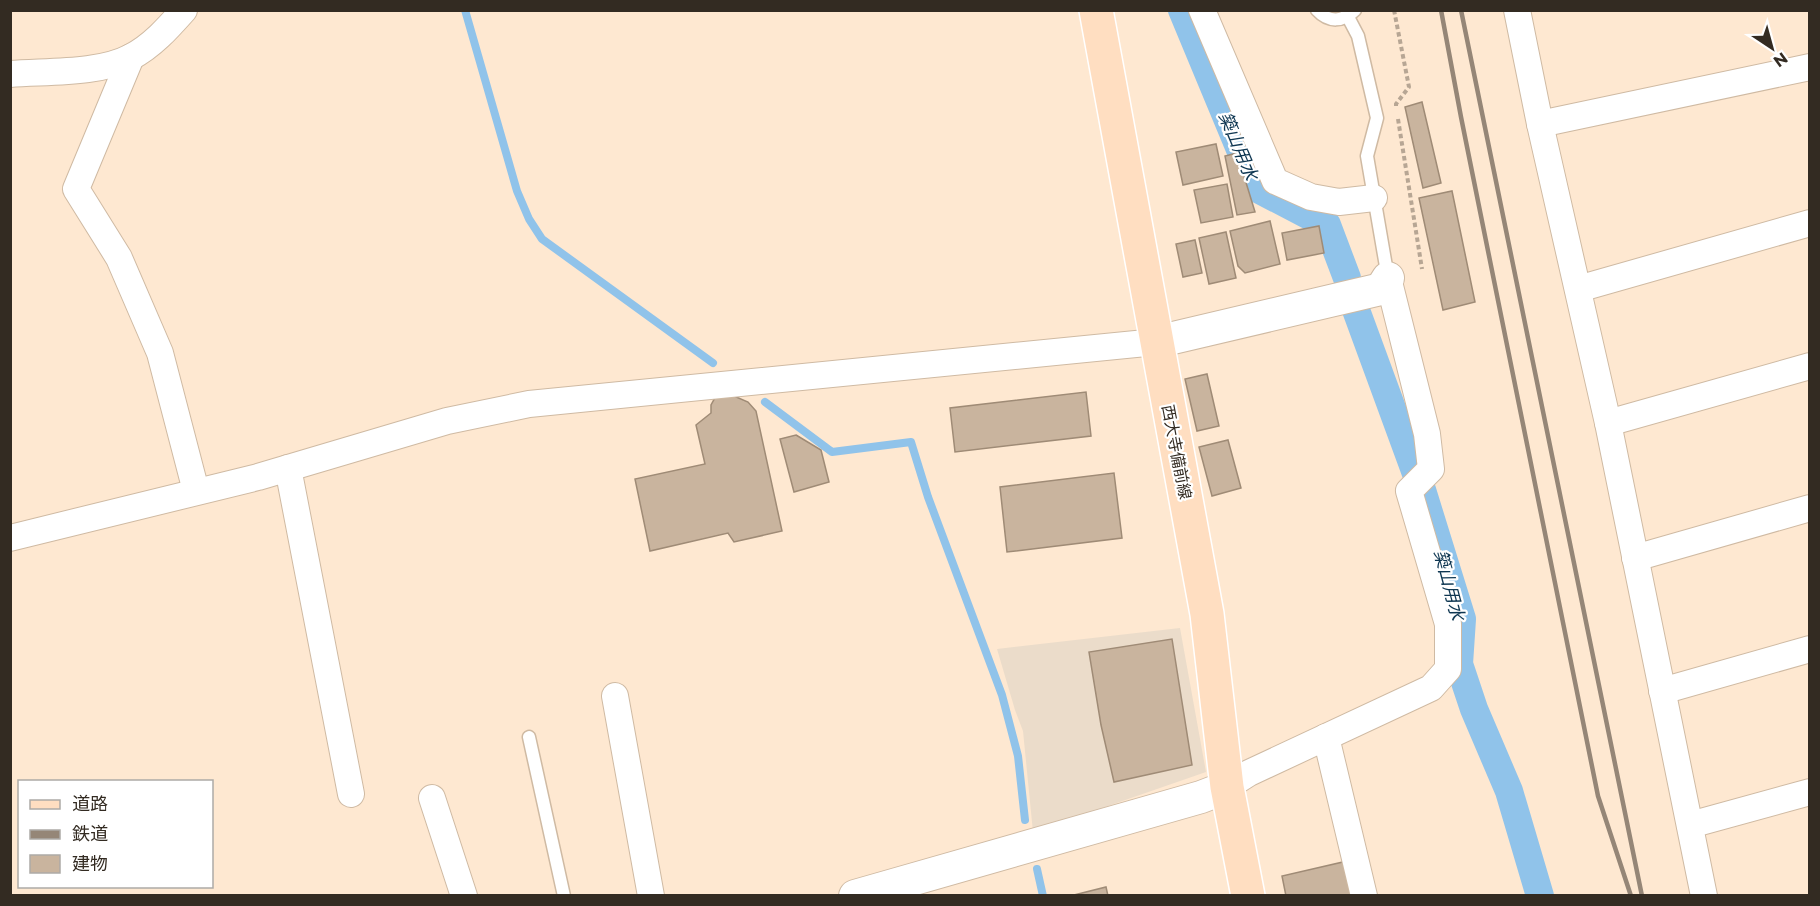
<svg xmlns="http://www.w3.org/2000/svg" width="1820" height="906" font-family="Montserrat,'Noto Sans JP',sans-serif">
<style>
.education{fill:#ebdcca}
.lines{fill:none;stroke-linecap:round;stroke-linejoin:round}
.stream{stroke:#90c3ea;stroke-width:8}
.canal{stroke:#90c3ea;stroke-width:28}
.building{fill:#c9b49e;stroke:#9f8b76;stroke-width:1.5}
.service-casing{stroke:#cfbaa3;stroke-width:15}
.minor-casing{stroke:#cfbaa3;stroke-width:28}
.tertiary-casing{stroke:#cfbaa3;stroke-width:34}
.primary-casing{stroke:#fff;stroke-width:36}
.path{stroke:#b7a694;stroke-width:4;stroke-dasharray:4.5 3;stroke-linecap:butt}
.service{stroke:#fff;stroke-width:12}
.minor{stroke:#fff;stroke-width:26}
.tertiary{stroke:#fff;stroke-width:32}
.primary{stroke:#ffdec1;stroke-width:33}
.rail{stroke:#958677;stroke-width:4.5}
.labels{text-anchor:middle;stroke-width:4.5;stroke-linejoin:round;paint-order:stroke}
.street-label{font-size:16px;fill:#332b22;stroke:#fff}
.water-label{font-size:18px;font-style:italic;fill:#0f3752;stroke:#fff}
</style>
<rect width="100%" height="100%" fill="#fee8d1"/>
<path class="education" d="M1180,628L1206,772L1033,832L1023,731L1015,710L997,649Z"/>
<g class="lines">
<g class="stream">
<path d="M465,10L517,191L529,219L542,239L713,363"/>
<path d="M765,402L832,452L911,442L928,497L1002,695L1018,756L1025,820"/>
<path d="M1037,869L1043,896"/>
</g>
<g class="canal">
<path d="M1182,10L1256,188L1327,225L1347,278"/>
<path d="M1356,310L1422,490L1462,619L1459,664L1474,709L1509,791L1540,896"/>
</g>
</g>
<g class="building">
<path d="M1422,102L1441,183L1423,188L1405,107Z"/>
<path d="M1216,144L1223,176L1183,185L1176,152Z"/>
<path d="M1237,153L1255,212L1237,215L1225,156Z"/>
<path d="M1227,184L1233,217L1201,223L1194,190Z"/>
<path d="M1452,191L1475,302L1443,310L1419,198Z"/>
<path d="M1270,221L1280,264L1245,273L1238,266L1230,231Z"/>
<path d="M1319,226L1324,253L1287,260L1282,233Z"/>
<path d="M1226,232L1236,278L1209,284L1199,238Z"/>
<path d="M1195,240L1202,273L1183,277L1176,244Z"/>
<path d="M1207,374L1219,426L1197,431L1185,379Z"/>
<path d="M1086,392L1091,436L955,452L950,408Z"/>
<path d="M727,393L748,402L756,411L782,531L734,542L728,533L650,551L635,479L705,464L696,425L711,413V405L716,396Z"/>
<path d="M796,435L821,450L829,482L794,492L780,439Z"/>
<path d="M1228,440L1241,488L1212,496L1199,447Z"/>
<path d="M1114,473L1122,538L1007,552L1000,487Z"/>
<path d="M1172,639L1192,765L1114,782L1101,725L1089,652Z"/>
<path d="M1343,862L1351,896H1286L1282,876Z"/>
<path d="M1106,887L1108,896H1070Z"/>
</g>
<g class="lines">
<g class="service-casing">
<g id="service">
<path d="M1317,10C1329,23 1343,22 1355,10"/>
<path d="M1348,17L1358,36L1377,118L1367,156L1388,278"/>
<path d="M529,737L564,896"/>
</g>
</g>
<g class="minor-casing">
<g id="minor">
<path d="M1202,10L1275,181L1311,197L1339,202L1374,198"/>
<path d="M1517,10L1540,124L1608,423L1704,896"/>
<path d="M131,57L76,189L119,258L160,353L196,491"/>
<path d="M10,74C47,71 99,74 131,57C152,46 168,28 184,10"/>
<path d="M1540,124L1810,67"/>
<path d="M1578,289L1810,223"/>
<path d="M1608,423L1810,366"/>
<path d="M288,468L351,794"/>
<path d="M10,538L258,477L447,421L529,404L1156,342"/>
<path d="M1635,558L1810,508"/>
<path d="M1662,691L1810,649"/>
<path d="M615,696L651,896"/>
<path d="M1326,737L1364,896"/>
<path d="M1227,787L1249,773L1431,688L1448,669V624L1409,491L1431,469L1427,434L1388,278"/>
<path d="M432,798L464,896"/>
<path d="M1690,825L1810,792"/>
</g>
</g>
<g class="tertiary-casing">
<g id="tertiary">
<path d="M1156,342L1381,289L1388,278"/>
<path d="M855,896L1201,797L1227,787"/>
</g>
</g>
<g class="primary-casing">
<path id="primary" d="M1096,10L1207,614L1227,787L1248,896"/>
</g>
<g class="path">
<path d="M1394,10L1409,87L1396,104V106"/>
<path d="M1398,119L1422,269"/>
</g>
<use href="#service" class="service"/>
<use href="#minor" class="minor"/>
<use href="#tertiary" class="tertiary"/>
<use href="#primary" class="primary"/>
<g class="rail">
<path d="M1441,10L1461,117L1598,796L1631,896"/>
<path d="M1461,10L1642,896"/>
</g>
</g>
<g class="labels">
<g class="street-label">
<text transform="translate(1177 452) rotate(79)" y="6">西大寺備前線</text>
</g>
<g class="water-label">
<text transform="translate(1238 146) rotate(67)" y="6">築山用水</text>
<text transform="translate(1449 585) rotate(75)" y="6">築山用水</text>
</g>
</g>
<rect width="1820" height="906" fill="none" stroke="#332b22" stroke-width="24"/>
<rect x="18" y="780" width="195" height="108" fill="#ffffff" stroke="#adaaa7" stroke-width="1.5"/>
<rect x="30" y="800" width="30" height="9" fill="#ffdec1" stroke="#adaaa7" stroke-width="1.5"/>
<text x="72" y="810" font-size="18" fill="#332b22">道路</text>
<rect x="30" y="830" width="30" height="9" fill="#958677" stroke="#adaaa7" stroke-width="1.5"/>
<text x="72" y="840" font-size="18" fill="#332b22">鉄道</text>
<rect x="30" y="855" width="30" height="18" fill="#c9b49e" stroke="#adaaa7" stroke-width="1.5"/>
<text x="72" y="870" font-size="18" fill="#332b22">建物</text>
<g transform="translate(1772 48) rotate(144)" stroke="#ffffff" stroke-width="4.5" paint-order="stroke">
<path d="M0-4.5L10 22L0 15L-10 22Z" fill="#332b22"/>
<text y="-9" font-size="16" font-weight="bold" text-anchor="middle" fill="#332b22">N</text>
</g>
</svg>
